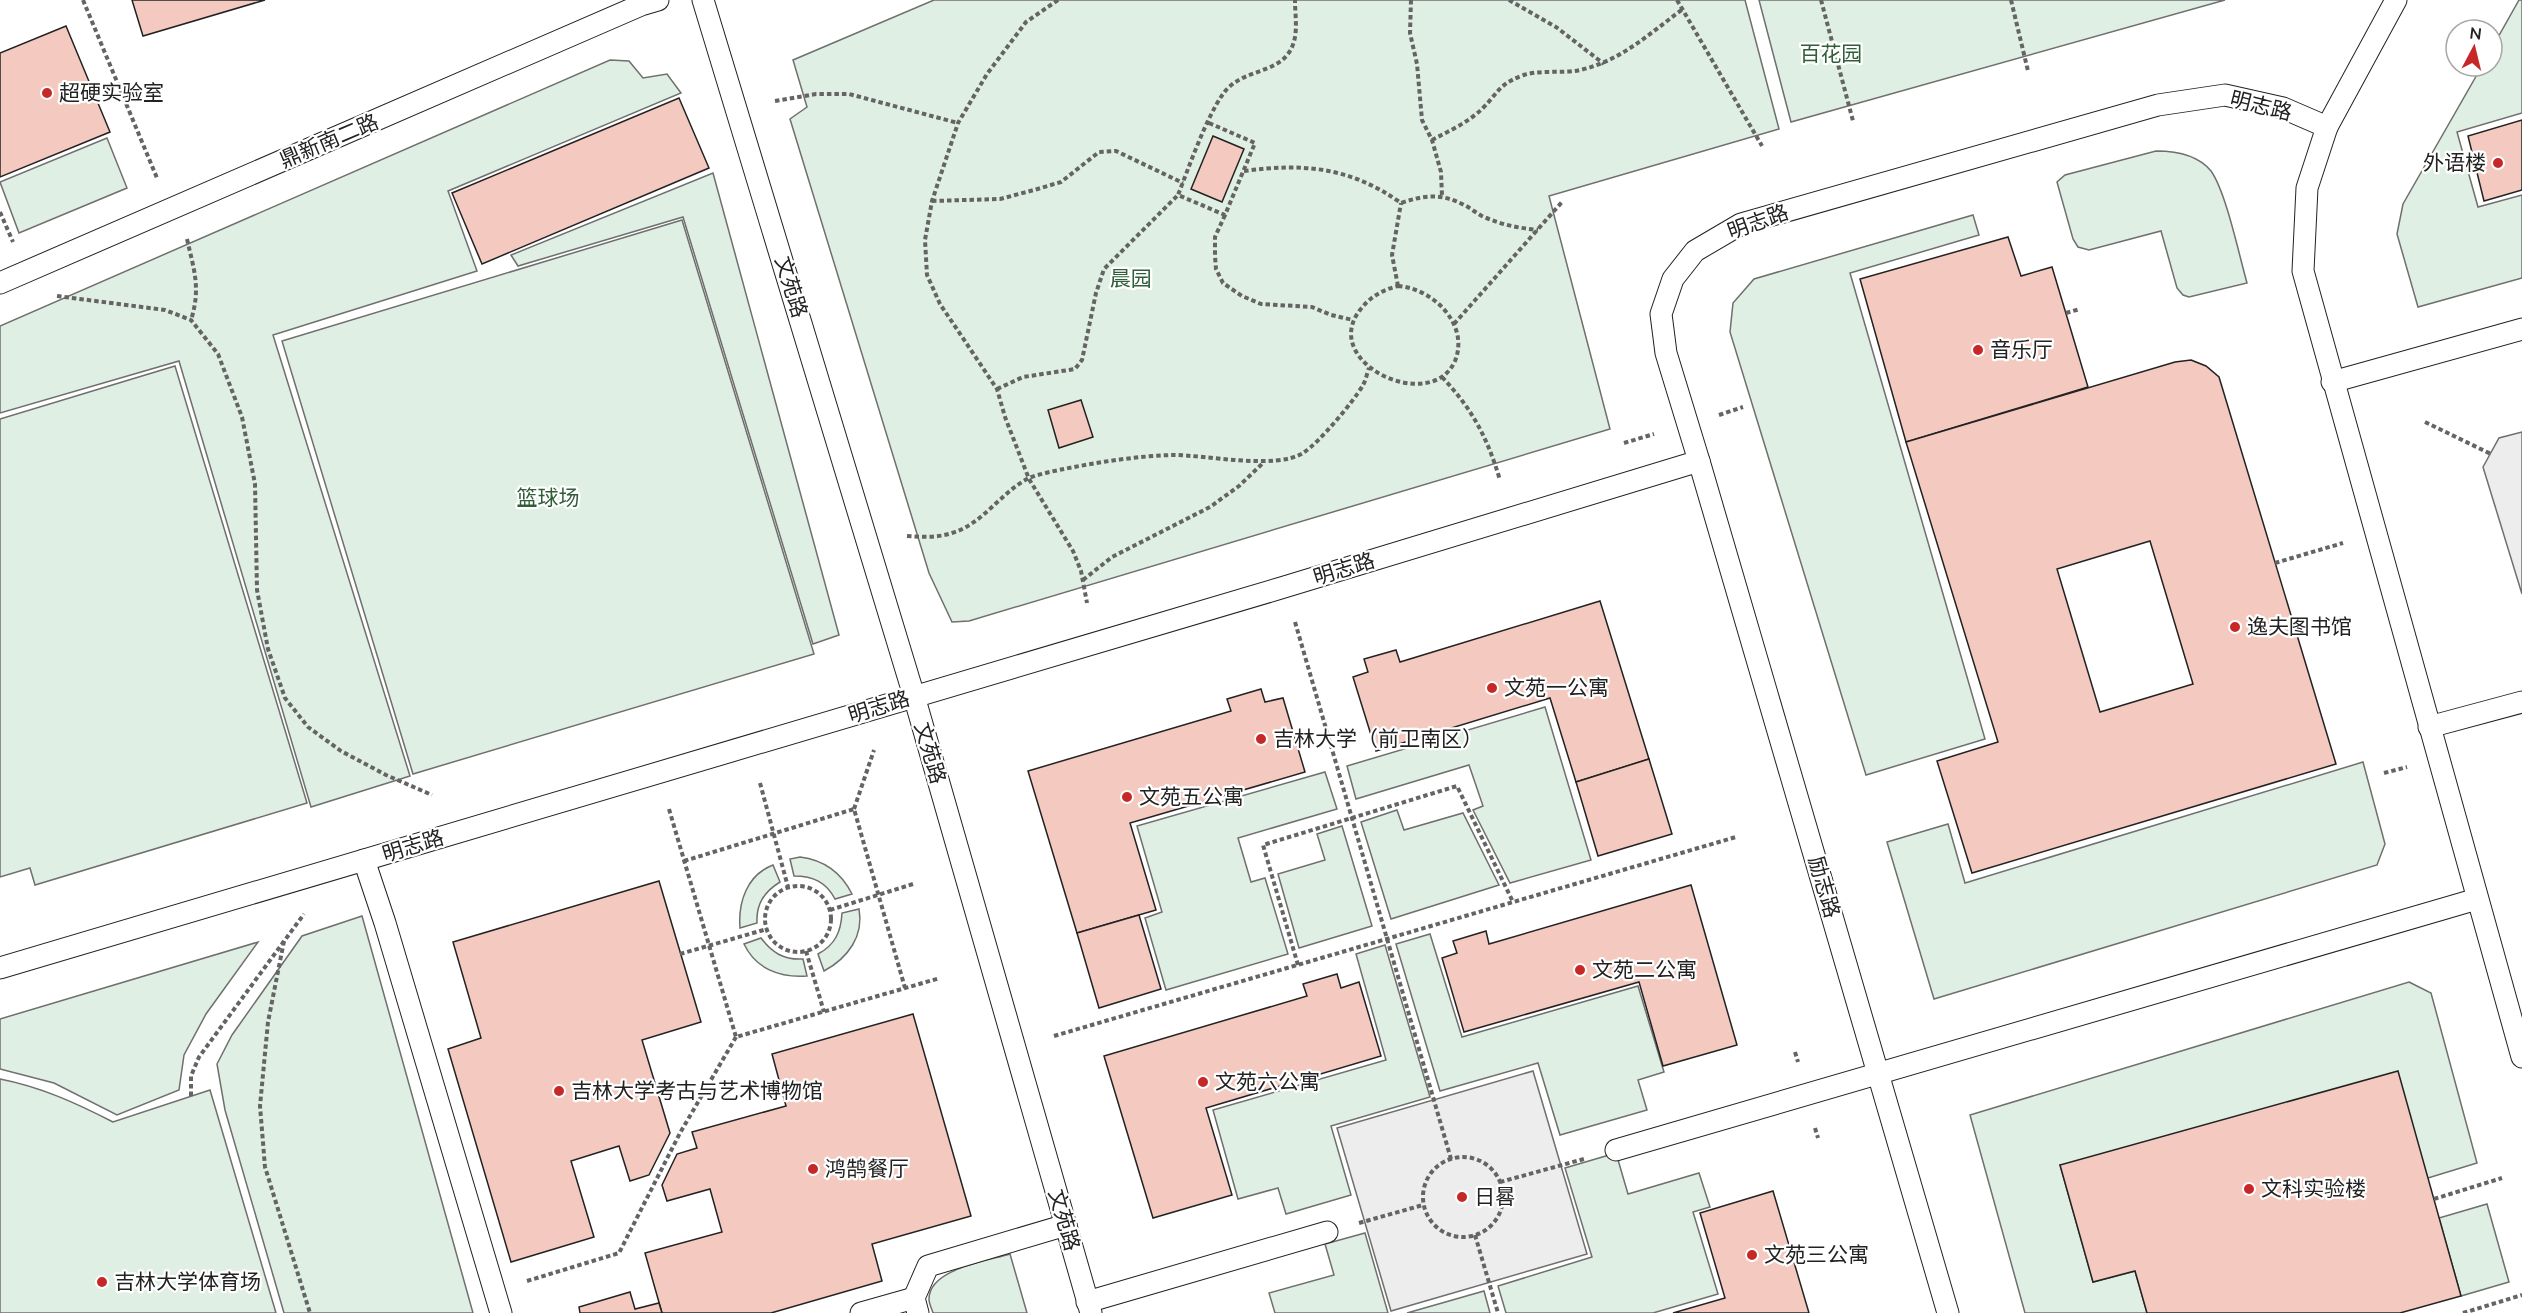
<svg xmlns="http://www.w3.org/2000/svg" width="2522" height="1313" font-family="Mulish,'Noto Sans SC',sans-serif">
<style>
.green{fill:#e0efe3;stroke:#6f6f6f;stroke-width:1.5}
.parking{fill:#ededed;stroke:#6f6f6f;stroke-width:1.5}
.building{fill:#f3c9c0;stroke:#222;stroke-width:1.5;fill-rule:evenodd}
.lines{fill:none;stroke-linecap:round;stroke-linejoin:round}
.service-casing{stroke:#222;stroke-width:23}
.path{stroke:#646464;stroke-width:4;stroke-dasharray:4.5 3;stroke-linecap:butt}
.service{stroke:#fff;stroke-width:21}
.poi-dot{fill:#c62828;stroke:#fff;stroke-width:2}
.labels{text-anchor:middle;stroke-width:4.5;stroke-linejoin:round;paint-order:stroke}
.park-label{font-size:21px;fill:#2f5e38;stroke:#fff}
.poi-label{font-size:21px;fill:#222;stroke:#fff;text-anchor:start}
.street-label{font-size:21px;fill:#222;stroke:#fff}
</style>
<rect width="100%" height="100%" fill="#fff"/>
<g class="green">
<path d="M934,0H1745L1779,129L1549,196L1610,429L969,621L952,622L929,573L790,119L807,107L793,60Z"/>
<path d="M1759,0H2225L1791,122Z"/>
<path d="M2519,0H2522V113L2457,132L2478,207L2522,195V278L2418,307L2397,234L2403,204L2482,66H2492V48Z"/>
<path d="M610,60L629,61L643,78L667,74L681,93L448,191L477,271L273,335L410,776L311,807L179,361L0,413V326Z"/>
<path d="M107,138L127,188L19,233L0,182Z"/>
<path d="M2156,151C2175,151 2198,155 2211,171C2226,192 2239,255 2247,283L2189,297L2183,295L2177,288L2161,231L2089,250L2078,247L2073,239L2057,182L2065,175Z"/>
<path d="M713,173L839,635L813,644L683,217L518,266L511,255Z"/>
<path d="M1973,215L1979,235L1850,273L1985,739L1866,775L1730,332L1733,303L1754,279Z"/>
<path d="M682,220L814,654L413,774L282,341Z"/>
<path d="M175,366L307,803L35,885L30,868L0,877V419Z"/>
<path d="M1545,707L1591,860L1510,883L1473,810L1483,806L1469,765L1356,799L1347,766Z"/>
<path d="M2363,762L2385,844L2377,865L1934,999L1887,842L1948,824L1965,883Z"/>
<path d="M1325,772L1337,809L1238,838L1251,882L1265,878L1288,954L1166,990L1145,918L1162,912L1137,826Z"/>
<path d="M1397,810L1404,830L1463,813L1499,885L1391,919L1361,822Z"/>
<path d="M1342,826L1372,926L1299,948L1278,874L1325,860L1317,834Z"/>
<path d="M800,857C824,860 841,872 852,894L835,899C826,882 813,876 794,876L790,859Z"/>
<path d="M773,865L780,882C764,892 756,904 757,923L740,928C738,902 747,875 773,865Z"/>
<path d="M859,909C864,936 848,958 824,971L818,954C835,945 841,932 842,913Z"/>
<path d="M362,916L473,1313H284L225,1110L217,1064L232,1035L302,936Z"/>
<path d="M1430,934L1462,1037L1638,986L1664,1072L1638,1080L1647,1110L1560,1135L1538,1063L1440,1091L1396,944Z"/>
<path d="M761,938C772,953 784,960 803,959L807,976C780,978 756,969 744,944Z"/>
<path d="M258,942L206,1014L184,1055L179,1090L117,1115L54,1083L0,1069V1019Z"/>
<path d="M1385,945L1430,1097L1331,1126L1351,1195L1286,1214L1278,1188L1238,1199L1213,1110L1386,1060L1356,954Z"/>
<path d="M2409,982L2431,993L2477,1163L2428,1178L2060,1165L2093,1282L2135,1271L2147,1313H2025L1970,1115Z"/>
<path d="M0,1079C41,1087 76,1103 113,1122L210,1090L276,1313H0Z"/>
<path d="M1616,1153L1628,1194L1699,1173L1710,1207L1693,1212L1718,1294L1653,1313H1506L1498,1286L1592,1257L1565,1168Z"/>
<path d="M2487,1204L2509,1282L2461,1296L2439,1218Z"/>
<path d="M1365,1233L1388,1313H1275L1269,1293L1334,1275L1325,1244Z"/>
<path d="M1010,1254L1027,1313H933C932,1309 929,1304 929,1299C929,1269 987,1261 1010,1254Z"/>
<path d="M1484,1291L1490,1313H1407Z"/>
</g>
<g class="parking">
<path d="M2522,432V594L2483,467L2499,438Z"/>
<path d="M1533,1071L1587,1254L1391,1311L1337,1128Z"/>
</g>
<g class="building">
<path d="M132,0H265L143,36Z"/>
<path d="M66,26L110,132L0,177V53Z"/>
<path d="M679,98L709,168L482,264L452,193Z"/>
<path d="M2522,120V190L2484,201L2468,136Z"/>
<path d="M1213,136L1244,149L1222,202L1191,189Z"/>
<path d="M2008,237L2021,276L2052,267L2088,387L1906,442L1860,279Z"/>
<path d="M2191,360L2206,366L2219,377L2336,764L1972,873L1937,761L1998,742L1906,442L2175,362ZM2150,541L2193,684L2100,712L2057,569Z"/>
<path d="M1081,400L1093,437L1059,448L1048,410Z"/>
<path d="M1600,601L1649,759L1576,782L1550,698L1376,751L1353,677L1368,672L1364,659L1396,650L1400,662Z"/>
<path d="M1261,689L1265,702L1283,698L1305,772L1130,823L1156,910L1077,933L1028,771L1231,711L1227,699Z"/>
<path d="M1649,759L1672,834L1598,856L1576,782Z"/>
<path d="M659,881L701,1022L642,1040L670,1133L649,1175L630,1181L619,1146L571,1161L594,1237L511,1262L448,1049L481,1038L453,942Z"/>
<path d="M1691,885L1737,1045L1663,1066L1639,982L1464,1032L1442,958L1457,953L1453,941L1486,931L1489,944Z"/>
<path d="M1139,915L1161,989L1099,1008L1077,933Z"/>
<path d="M1337,974L1341,988L1359,982L1381,1056L1206,1108L1232,1195L1153,1218L1104,1056L1307,996L1303,984Z"/>
<path d="M913,1014L971,1216L872,1244L882,1281L771,1313H662L645,1253L722,1232L710,1189L667,1201L662,1185L677,1154L697,1148L692,1132L786,1106L772,1054Z"/>
<path d="M2398,1071L2461,1296L2400,1313H2147L2135,1271L2093,1282L2060,1165Z"/>
<path d="M1773,1191L1809,1313H1673L1725,1298L1700,1213Z"/>
<path d="M630,1292L635,1309L659,1303L662,1313H580L579,1307Z"/>
</g>
<g class="lines">
<g class="service-casing">
<g id="service">
<path d="M703,0L914,696L1091,1313"/>
<path d="M2327,127L2307,188L2303,271L2522,1057"/>
<path d="M0,283L641,5L658,0"/>
<path d="M2332,382L2522,329"/>
<path d="M1699,461L1948,1313"/>
<path d="M2429,727L2522,702"/>
<path d="M364,860L385,923L501,1313"/>
<path d="M0,968L1281,588L1699,461L1666,353L1661,314L1673,279L1695,251L1741,224L2158,105L2225,95L2283,108L2327,127L2396,0"/>
<path d="M1616,1150L2477,899"/>
<path d="M1087,1302L1327,1232"/>
<path d="M861,1313L914,1298"/>
<path d="M918,1313L914,1298L928,1266L1066,1225"/>
</g>
</g>
<g class="path">
<path d="M83,0L157,178"/>
<path d="M1058,0L1026,22L987,74L958,123L932,201L925,240L927,275L940,304L997,389L1005,417L1029,479L1073,551L1081,571L1087,603"/>
<path d="M1411,0L1410,33L1417,64L1422,120L1432,140L1441,172L1442,196"/>
<path d="M1509,0L1556,27L1604,64"/>
<path d="M1677,0L1762,146"/>
<path d="M1821,0L1853,121"/>
<path d="M2011,0L2028,71"/>
<path d="M775,101L816,94H849L958,123"/>
<path d="M1209,123L1255,143L1225,215L1178,195C1189,167 1206,118 1223,94C1243,65 1288,77 1295,37C1297,25 1295,12 1295,0"/>
<path d="M1432,140C1449,131 1469,122 1483,108C1498,93 1498,85 1521,76C1539,69 1562,74 1580,70C1621,61 1650,33 1683,9"/>
<path d="M1244,171C1304,163 1350,167 1401,203C1424,195 1442,193 1464,205C1471,208 1477,214 1484,217C1502,225 1519,228 1538,230"/>
<path d="M932,201L1000,199L1034,190L1061,182L1099,152L1116,151L1183,183"/>
<path d="M0,212L13,242"/>
<path d="M1225,215L1215,237V256L1216,269L1223,283L1242,296L1261,304L1312,307L1331,315L1353,320"/>
<path d="M187,239C194,270 201,288 191,320"/>
<path d="M1398,286C1432,288 1470,324 1455,361C1431,415 1319,363 1360,310C1370,297 1382,290 1398,286Z"/>
<path d="M1398,286L1392,255L1401,203"/>
<path d="M57,296L165,310L191,320L218,354L242,417L255,484L257,590L268,649L285,698L308,727L341,751L386,775L432,795"/>
<path d="M2066,313L2080,309"/>
<path d="M1454,324L1562,202"/>
<path d="M1442,377C1473,410 1487,437 1500,480"/>
<path d="M997,389L1023,377L1075,369L1082,360L1096,293L1104,269L1178,195"/>
<path d="M1719,415L1743,407"/>
<path d="M2425,422L2491,454"/>
<path d="M1624,443L1654,434"/>
<path d="M907,536C922,537 937,538 952,533C983,524 1001,492 1029,478C1039,474 1054,471 1064,469C1099,462 1137,456 1173,455C1206,455 1276,470 1303,453C1319,443 1354,401 1363,385C1366,380 1367,373 1369,368"/>
<path d="M2275,563L2343,543"/>
<path d="M1083,580L1112,557L1210,507L1239,486L1264,462"/>
<path d="M1295,622L1451,1159"/>
<path d="M2384,773L2407,767"/>
<path d="M760,783L788,887"/>
<path d="M669,809L736,1037L940,978"/>
<path d="M854,809L874,750"/>
<path d="M684,861L854,809L905,988"/>
<circle cx="798" cy="919" r="33"/>
<path d="M830,910L913,884"/>
<path d="M284,941L268,1022L260,1106L265,1167L310,1313"/>
<path d="M806,951L824,1012"/>
<path d="M680,954L767,929"/>
<path d="M1298,965L1263,845L1457,786L1513,902"/>
<path d="M1054,1036L1736,837"/>
<path d="M1795,1052L1798,1062"/>
<path d="M191,1096V1076L199,1057L304,914"/>
<path d="M1815,1128L1818,1138"/>
<circle cx="1463" cy="1197" r="40"/>
<path d="M1500,1182L1584,1159"/>
<path d="M2434,1199L2502,1178"/>
<path d="M1359,1223L1423,1205"/>
<path d="M1475,1235L1498,1313"/>
<path d="M527,1281L619,1253L680,1133L736,1037"/>
<path d="M2463,1313L2522,1295"/>
</g>
<use href="#service" class="service"/>
</g>
<g class="poi-dot">
<circle cx="47" cy="93" r="6"/>
<circle cx="2498" cy="163" r="6"/>
<circle cx="1978" cy="350" r="6"/>
<circle cx="2235" cy="627" r="6"/>
<circle cx="1492" cy="688" r="6"/>
<circle cx="1261" cy="739" r="6"/>
<circle cx="1127" cy="797" r="6"/>
<circle cx="1580" cy="970" r="6"/>
<circle cx="1203" cy="1082" r="6"/>
<circle cx="559" cy="1091" r="6"/>
<circle cx="813" cy="1169" r="6"/>
<circle cx="2249" cy="1189" r="6"/>
<circle cx="1462" cy="1197" r="6"/>
<circle cx="1752" cy="1255" r="6"/>
<circle cx="102" cy="1282" r="6"/>
</g>
<g class="labels">
<g class="park-label">
<text x="1831" y="61">百花园</text>
<text x="1131" y="286">晨园</text>
<text x="548" y="505">篮球场</text>
</g>
<g class="poi-label">
<text x="59" y="100">超硬实验室</text>
<text x="2486" y="170" text-anchor="end">外语楼</text>
<text x="1990" y="357">音乐厅</text>
<text x="2247" y="634">逸夫图书馆</text>
<text x="1504" y="695">文苑一公寓</text>
<text x="1273" y="746">吉林大学（前卫南区）</text>
<text x="1139" y="804">文苑五公寓</text>
<text x="1592" y="977">文苑二公寓</text>
<text x="1215" y="1089">文苑六公寓</text>
<text x="571" y="1098">吉林大学考古与艺术博物馆</text>
<text x="825" y="1176">鸿鹄餐厅</text>
<text x="2261" y="1196">文科实验楼</text>
<text x="1474" y="1204">日晷</text>
<text x="1764" y="1262">文苑三公寓</text>
<text x="114" y="1289">吉林大学体育场</text>
</g>
<g class="street-label">
<text transform="translate(2261 106) rotate(14)" y="7">明志路</text>
<text transform="translate(329 141) rotate(-23)" y="7">鼎新南二路</text>
<text transform="translate(1758 222) rotate(-20)" y="7">明志路</text>
<text transform="translate(791 287) rotate(73)" y="7">文苑路</text>
<text transform="translate(1344 569) rotate(-17)" y="7">明志路</text>
<text transform="translate(879 707) rotate(-17)" y="7">明志路</text>
<text transform="translate(930 753) rotate(74)" y="7">文苑路</text>
<text transform="translate(413 846) rotate(-17)" y="7">明志路</text>
<text transform="translate(1824 887) rotate(74)" y="7">励志路</text>
<text transform="translate(1064 1220) rotate(74)" y="7">文苑路</text>
</g>
</g>
<g transform="translate(2474 48) rotate(7)"><circle r="28" fill="#ffffff" stroke="#a7a7a7" stroke-width="1.5"/>
<path d="M0-4.5L10 22L0 15L-10 22Z" fill="#c62828"/>
<text y="-9" font-size="16" font-weight="bold" text-anchor="middle" fill="#222222">N</text>
</g>
</svg>
